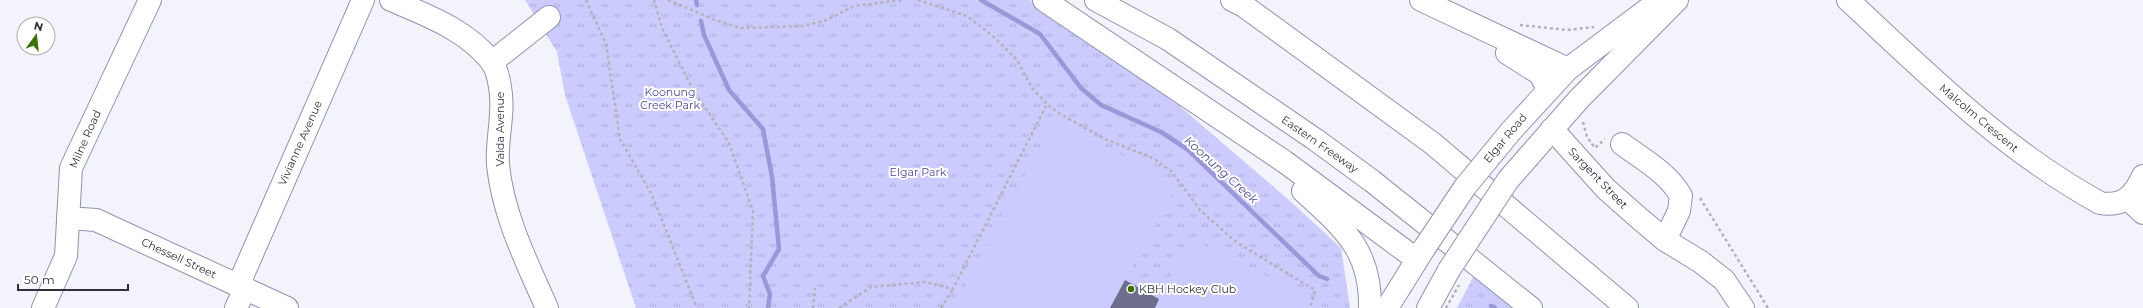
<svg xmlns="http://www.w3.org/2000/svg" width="2143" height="308" font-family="Montserrat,sans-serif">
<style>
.park{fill:url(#park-tufts)}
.pitch{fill:#cbcbfe}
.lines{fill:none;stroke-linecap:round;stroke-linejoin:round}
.stream{stroke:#9a98d9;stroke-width:4.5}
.building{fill:#6d6d8d}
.minor-casing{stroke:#9292b3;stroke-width:24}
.major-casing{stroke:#9292b3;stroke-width:24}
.highway-casing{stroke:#9292b3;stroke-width:24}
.path{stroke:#b2b2bc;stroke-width:2.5;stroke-dasharray:3 3;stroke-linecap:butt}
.minor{stroke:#fff;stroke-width:22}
.major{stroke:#fff;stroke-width:22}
.highway{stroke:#fff;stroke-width:22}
.major-bridge-casing{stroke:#9292b3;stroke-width:24;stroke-linecap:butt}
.path-bridge{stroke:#b2b2bc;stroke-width:2.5;stroke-dasharray:3 3;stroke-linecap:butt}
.major-bridge{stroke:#fff;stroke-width:22}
.poi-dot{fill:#3a7200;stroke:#fff;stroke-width:1.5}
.labels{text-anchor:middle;stroke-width:4;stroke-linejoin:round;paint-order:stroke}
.park-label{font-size:11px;fill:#504897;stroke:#fff}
.street-label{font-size:11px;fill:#30303d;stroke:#fff}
.poi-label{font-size:11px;fill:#30303d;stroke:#fff;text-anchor:start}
.water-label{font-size:12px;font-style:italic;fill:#4d4593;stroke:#fff}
</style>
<defs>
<pattern id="park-tufts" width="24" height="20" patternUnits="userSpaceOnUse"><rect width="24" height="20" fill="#cbcbfe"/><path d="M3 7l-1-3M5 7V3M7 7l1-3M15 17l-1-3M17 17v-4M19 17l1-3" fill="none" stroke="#afafdb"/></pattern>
</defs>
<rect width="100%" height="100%" fill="#f3f3fb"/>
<g class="park">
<path d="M525,0H1030L1141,73L1289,200L1341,248L1350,308H636L565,95L557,52Z"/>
<path d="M1479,266L1531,308H1457Z"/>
</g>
<g class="pitch">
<path d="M1055,119L1177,185L1110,308H953Z"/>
<path d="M1189,238L1311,298L1306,308H1155Z"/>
</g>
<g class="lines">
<g class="stream">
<path d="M696,0L697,5"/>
<path d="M981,0L1040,34L1081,88L1101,105L1161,132L1187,149L1319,276L1327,279"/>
<path d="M701,21L704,35L729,90L763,129L772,177L779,249L763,276L770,294L768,308"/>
<path d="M1491,306L1495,308"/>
</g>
</g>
<path class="building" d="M1125,280L1159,299L1155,308H1110Z"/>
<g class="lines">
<g class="minor-casing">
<g id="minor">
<path d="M391,0C426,15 467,30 491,61C496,67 499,80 500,87C505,113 496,139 498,165C503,215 527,263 547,308"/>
<path d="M1848,0C1929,75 2002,149 2100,203C2123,207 2134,196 2143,176"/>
<path d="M492,62L549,17"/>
<path d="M1552,129L1606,189L1640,219L1665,240L1701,262L1724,280L1743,308"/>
<path d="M1622,144C1644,160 1668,173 1681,196L1679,211L1665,240"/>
<path d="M2128,199L2143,213"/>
<path d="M68,218L96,220L287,308"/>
<path d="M238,286L363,0"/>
<path d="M43,308L66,256L71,168L150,0"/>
<path d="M236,308L245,289"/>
</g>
</g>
<g class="major-casing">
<g id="major">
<path d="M1511,131L1568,69L1660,0"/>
<path d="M1529,156L1579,99L1677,0"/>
<path d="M1387,308L1425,247"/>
<path d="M1428,308L1449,270"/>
</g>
</g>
<g class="highway-casing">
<g id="highway">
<path d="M1044,0L1285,162L1408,253L1419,256"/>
<path d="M1096,0L1168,39L1316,140L1372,181L1531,308"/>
<path d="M1232,0L1244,6L1432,143L1627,308"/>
<path d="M1421,0L1568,69"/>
<path d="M1507,53L1540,74L1548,89"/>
<path d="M1303,191C1343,228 1371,249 1370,308"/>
</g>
</g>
<g class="path">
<path d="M586,0L606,44L620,139L652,195L697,308"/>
<path d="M654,0L662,28L693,90L729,143L753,211L749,308"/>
<path d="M668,0L715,20L741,28L804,26L827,20L854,6L902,0"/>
<path d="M918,0L967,16L994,37L1017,60L1032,88L1047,104L1060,114L1105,139L1153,158L1171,171L1200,210L1236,242L1315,290L1310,308"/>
<path d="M1520,25L1567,30L1594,27"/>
<path d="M1583,122L1587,137L1595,148L1605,139"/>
<path d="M1700,198L1768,308"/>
<path d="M813,308L815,288"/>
<path d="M839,308L871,287L925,282L953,289L1047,104"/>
<path d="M941,308L953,289"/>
</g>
<use href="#minor" class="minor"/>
<use href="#major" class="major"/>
<use href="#highway" class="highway"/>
<g class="major-bridge-casing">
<g id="major-bridge">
<path d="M1425,247L1465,187L1511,131"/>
<path d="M1449,270L1508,180L1529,156"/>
</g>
</g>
<path class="path-bridge" d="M1446,308L1459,285"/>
<use href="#major-bridge" class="major-bridge"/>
</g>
<circle class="poi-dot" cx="1131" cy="289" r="4"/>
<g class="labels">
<g class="park-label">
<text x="670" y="96">Koonung<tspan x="670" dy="13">Creek Park</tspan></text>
<text x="918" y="176">Elgar Park</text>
</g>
<g class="street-label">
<text transform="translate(1979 118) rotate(40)" y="4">Malcolm Crescent</text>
<text transform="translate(500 129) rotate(-90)" y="4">Valda Avenue</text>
<text transform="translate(1505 138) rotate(-50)" y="4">Elgar Road</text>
<text transform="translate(85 139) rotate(-66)" y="4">Milne Road</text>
<text transform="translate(300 143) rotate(-66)" y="4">Vivianne Avenue</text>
<text transform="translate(1320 144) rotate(35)" y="4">Eastern Freeway</text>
<text transform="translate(1598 178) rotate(46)" y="4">Sargent Street</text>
<text transform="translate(179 258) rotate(25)" y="4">Chessell Street</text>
</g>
<g class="poi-label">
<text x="1139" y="293">KBH Hockey Club</text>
</g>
<g class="water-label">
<text transform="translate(1221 170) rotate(42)" y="4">Koonung Creek</text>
</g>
</g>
<g transform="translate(36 36) rotate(15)"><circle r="19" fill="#ffffff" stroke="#acacb1"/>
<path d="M0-3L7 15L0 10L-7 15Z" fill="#3a7200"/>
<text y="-6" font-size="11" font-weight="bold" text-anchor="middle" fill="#30303d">N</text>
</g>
<path d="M18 284v6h110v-6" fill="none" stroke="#30303d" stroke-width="2"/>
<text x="24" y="284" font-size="12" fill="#30303d" stroke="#ffffff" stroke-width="3" paint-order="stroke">50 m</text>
</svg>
